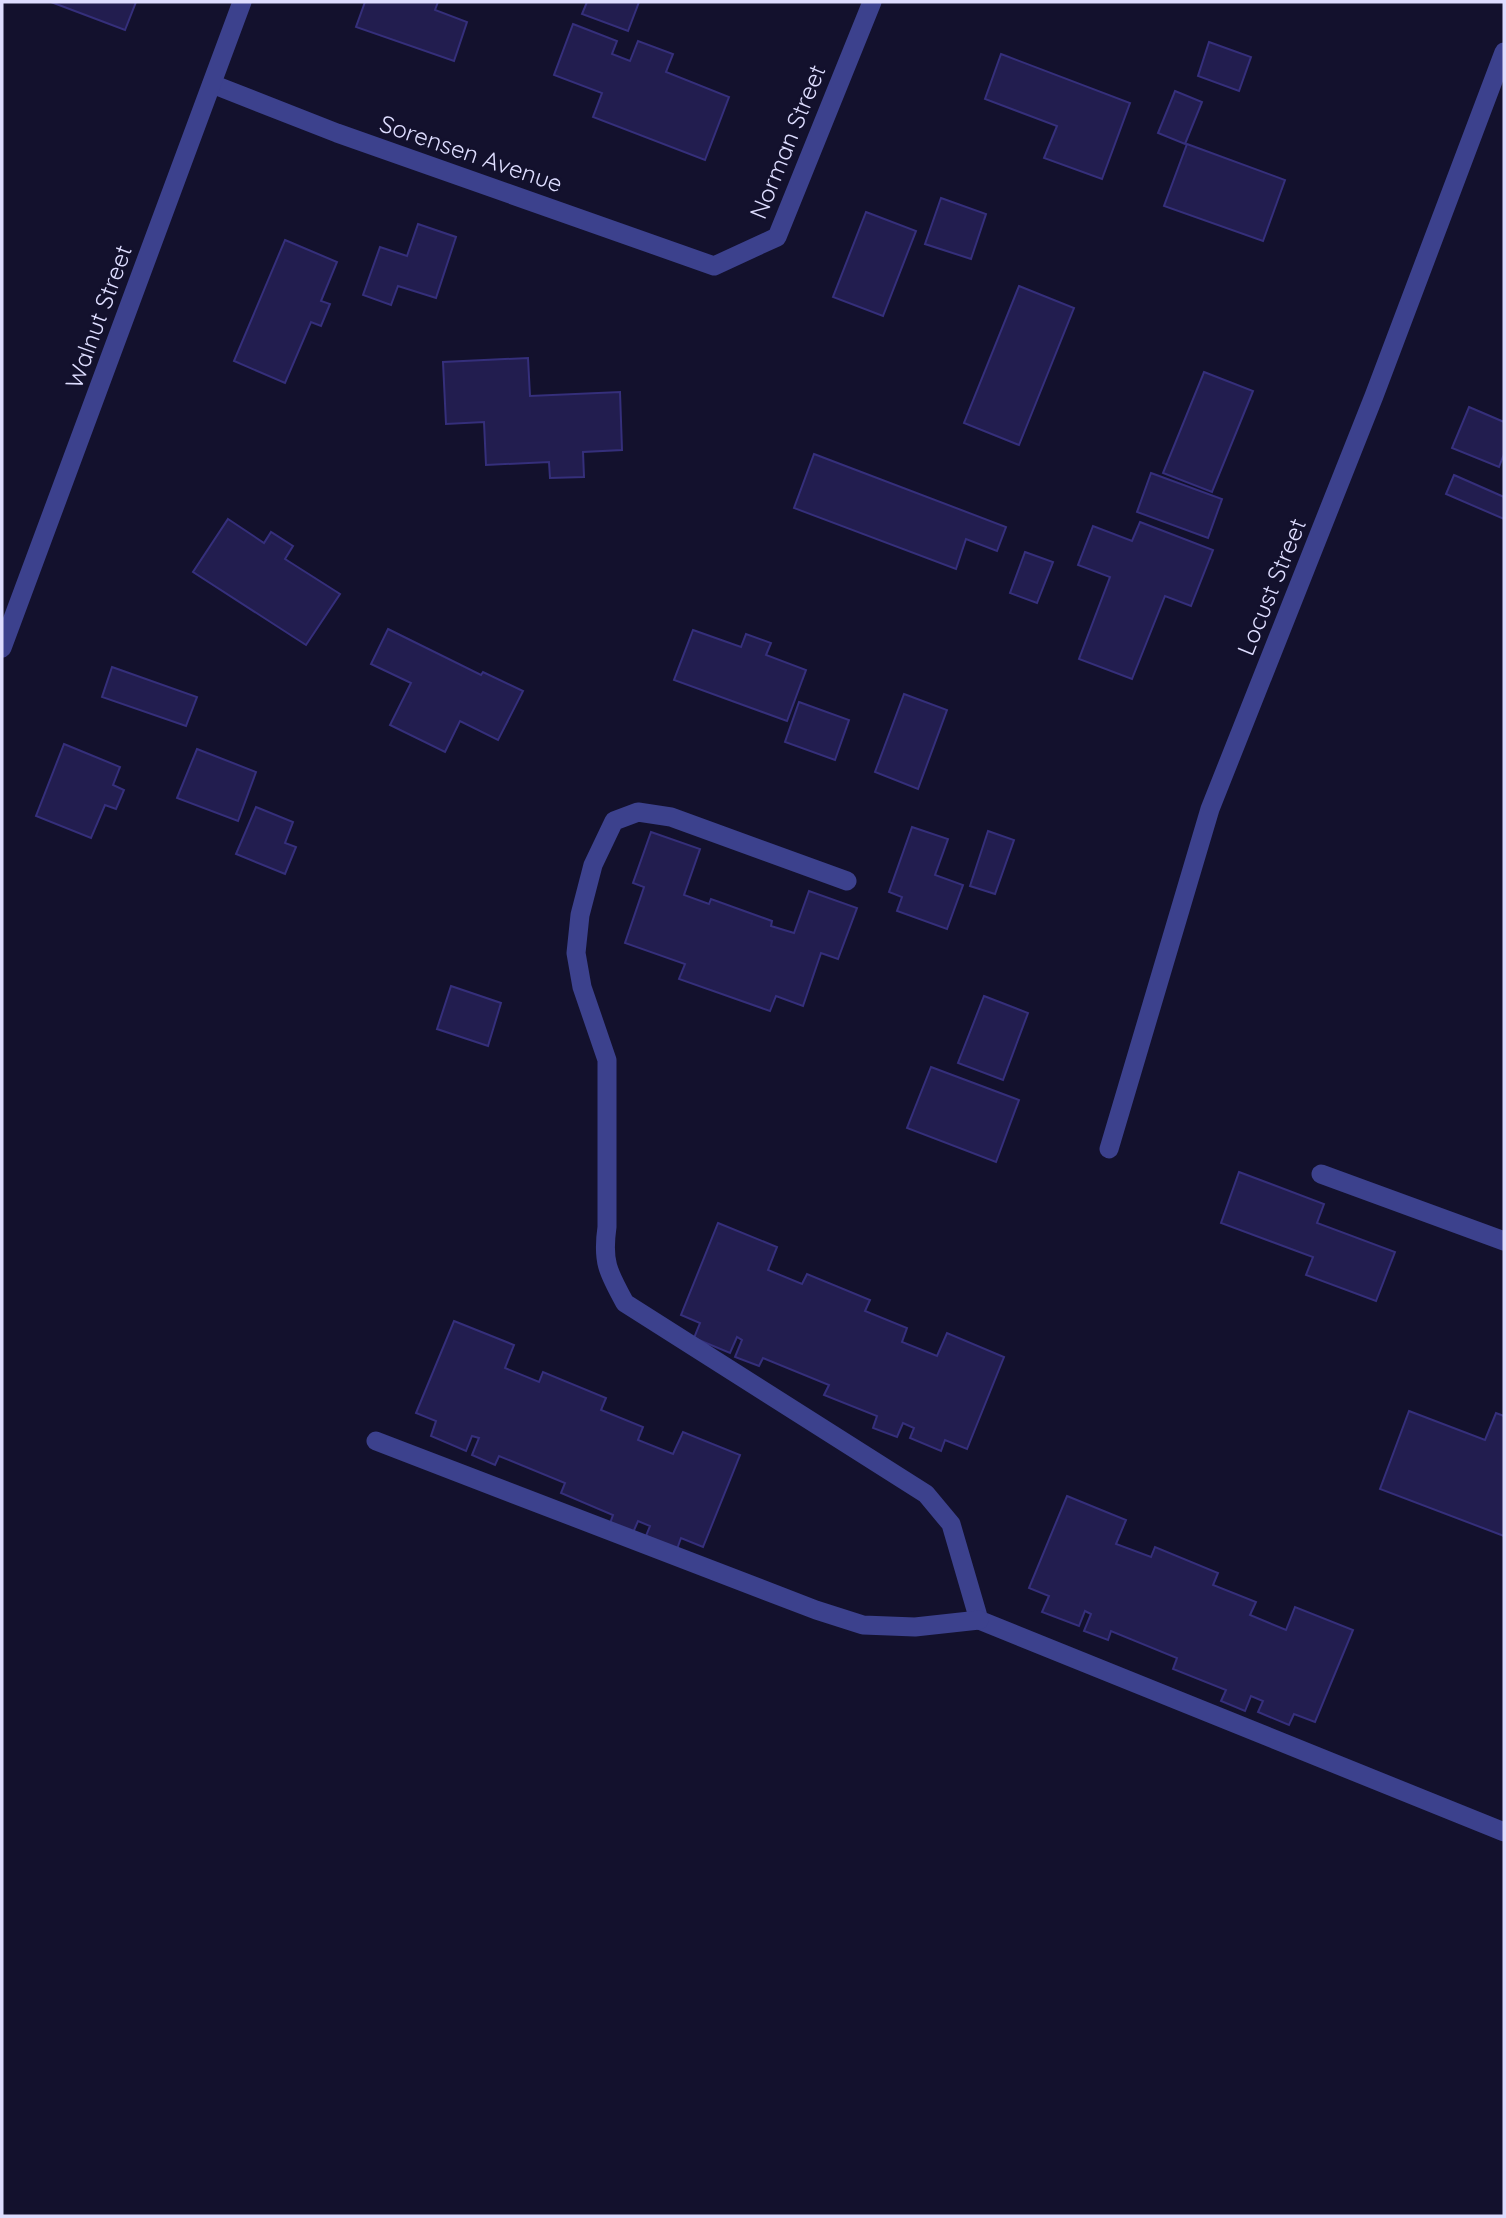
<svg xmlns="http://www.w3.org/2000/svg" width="1506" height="2218" font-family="Quicksand,sans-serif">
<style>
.building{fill:#221d4f;stroke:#352f7b;stroke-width:2}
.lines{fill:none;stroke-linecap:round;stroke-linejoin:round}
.service{stroke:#3c418d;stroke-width:19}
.minor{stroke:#3c418d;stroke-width:19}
.labels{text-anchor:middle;stroke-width:5;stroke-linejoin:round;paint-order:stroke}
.street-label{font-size:24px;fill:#deddff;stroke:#13112d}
</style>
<rect width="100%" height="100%" fill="#13112d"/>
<g class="building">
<path d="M51,2H136L125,30Z"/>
<path d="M365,2H438L435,10L467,22L454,61L356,27Z"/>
<path d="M587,2H639L628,31L582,14Z"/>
<path d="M573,24L617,41L612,54L630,61L638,41L673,54L666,72L729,97L705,160L593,117L602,93L554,75Z"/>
<path d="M1209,42L1251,57L1239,91L1198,76Z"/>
<path d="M1001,54L1130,103L1102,179L1044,158L1057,126L985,99Z"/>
<path d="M1175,91L1202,102L1185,144L1158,133Z"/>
<path d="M1187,144L1285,180L1263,241L1164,206Z"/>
<path d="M941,198L986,214L971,259L925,244Z"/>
<path d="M866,212L916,231L883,316L833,297Z"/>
<path d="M418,224L456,237L436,298L398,286L391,305L363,295L380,247L407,256Z"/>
<path d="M285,240L337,262L321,301L330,304L321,326L311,322L285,383L234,361Z"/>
<path d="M1019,286L1074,308L1019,445L964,423Z"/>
<path d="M528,358L530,396L620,392L622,450L583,452L584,477L550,478L549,462L486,465L484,422L446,424L443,362Z"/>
<path d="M1204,372L1253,391L1212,492L1163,473Z"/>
<path d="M1469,407L1504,422V454L1499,467L1452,448Z"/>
<path d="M814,454L1006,527L997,551L966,539L956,569L794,508Z"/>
<path d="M1151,473L1222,499L1208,538L1137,512Z"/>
<path d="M1454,475L1504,497V519L1446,494Z"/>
<path d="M228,519L264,543L271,532L293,546L285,559L340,594L306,645L193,572Z"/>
<path d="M1140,522L1213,550L1191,606L1165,596L1132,679L1079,659L1110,577L1078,565L1093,526L1132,541Z"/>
<path d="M1025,552L1053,562L1037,603L1010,593Z"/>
<path d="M388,629L481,675L483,672L523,691L498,740L460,721L445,752L390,725L411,683L371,664Z"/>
<path d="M693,630L741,647L746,634L771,643L766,655L806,670L787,721L674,680Z"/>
<path d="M112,667L197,697L186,726L102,697Z"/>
<path d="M904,694L947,710L918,789L875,772Z"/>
<path d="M799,702L849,720L835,760L785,742Z"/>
<path d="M64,744L120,767L113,785L124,790L116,809L105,805L91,838L36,816Z"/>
<path d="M197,749L256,772L238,821L177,798Z"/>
<path d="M256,807L293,822L285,843L296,847L285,874L236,854Z"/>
<path d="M912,827L948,839L935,875L963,885L947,929L897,911L902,897L889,892Z"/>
<path d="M988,831L1014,840L995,894L970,886Z"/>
<path d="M651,832L700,849L684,895L709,904L711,899L772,921L771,926L794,933L809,891L857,908L838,959L821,953L803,1006L776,996L770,1011L679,979L685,964L625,943L644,887L633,883Z"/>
<path d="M451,986L501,1003L488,1046L437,1029Z"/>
<path d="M984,996L1028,1013L1003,1080L958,1063Z"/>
<path d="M931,1067L1019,1100L996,1162L907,1128Z"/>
<path d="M1239,1172L1324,1204L1317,1223L1395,1252L1376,1301L1306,1275L1313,1257L1221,1223Z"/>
<path d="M718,1223L777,1247L768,1270L802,1284L807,1274L870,1300L865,1311L907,1328L902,1342L937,1356L947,1333L1004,1357L967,1449L945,1440L941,1451L910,1438L914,1428L903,1423L897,1437L873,1428L877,1416L824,1395L829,1385L763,1358L759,1366L735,1357L742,1340L737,1337L730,1353L694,1338L700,1323L681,1315Z"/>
<path d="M454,1321L514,1345L505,1368L539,1382L543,1372L606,1398L601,1410L643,1427L638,1440L673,1454L683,1432L740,1455L703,1547L681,1538L677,1549L646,1536L650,1526L638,1521L632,1535L609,1526L613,1515L561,1493L565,1483L499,1456L495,1465L472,1455L479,1438L472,1436L466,1451L431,1436L436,1421L416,1413Z"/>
<path d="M1409,1411L1485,1440L1496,1413L1504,1416V1536L1380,1489Z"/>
<path d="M1067,1496L1126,1520L1116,1544L1151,1557L1155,1547L1218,1573L1213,1585L1256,1602L1250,1615L1286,1630L1295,1607L1353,1630L1315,1722L1294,1714L1289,1725L1258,1712L1263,1701L1251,1696L1245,1711L1221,1701L1226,1690L1173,1669L1177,1658L1111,1631L1108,1640L1084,1631L1091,1614L1085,1611L1079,1626L1042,1612L1049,1596L1029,1588Z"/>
</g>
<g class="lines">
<g class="service">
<path d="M847,881L671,817L638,812L614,821L593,865L580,915L576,953L582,987L607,1060V1227C602,1262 608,1272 625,1303L926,1494L951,1524L979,1620L1504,1832"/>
<path d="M1321,1174L1504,1241"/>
<path d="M376,1441L816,1610L863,1625L915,1627L979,1620"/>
</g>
<g class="minor">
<path d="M212,84L337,133L714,266L777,237L872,2"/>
<path d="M2,648L242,2"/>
<path d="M1109,1149L1210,809L1374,396L1504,52"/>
</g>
</g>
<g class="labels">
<g class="street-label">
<text transform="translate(788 142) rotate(-68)" y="8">Norman Street</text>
<text transform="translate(471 154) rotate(19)" y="8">Sorensen Avenue</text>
<text transform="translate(99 317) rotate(-70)" y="8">Walnut Street</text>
<text transform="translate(1272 587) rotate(-68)" y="8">Locust Street</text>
</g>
</g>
<rect width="1506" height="2218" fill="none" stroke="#deddff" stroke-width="7"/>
</svg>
